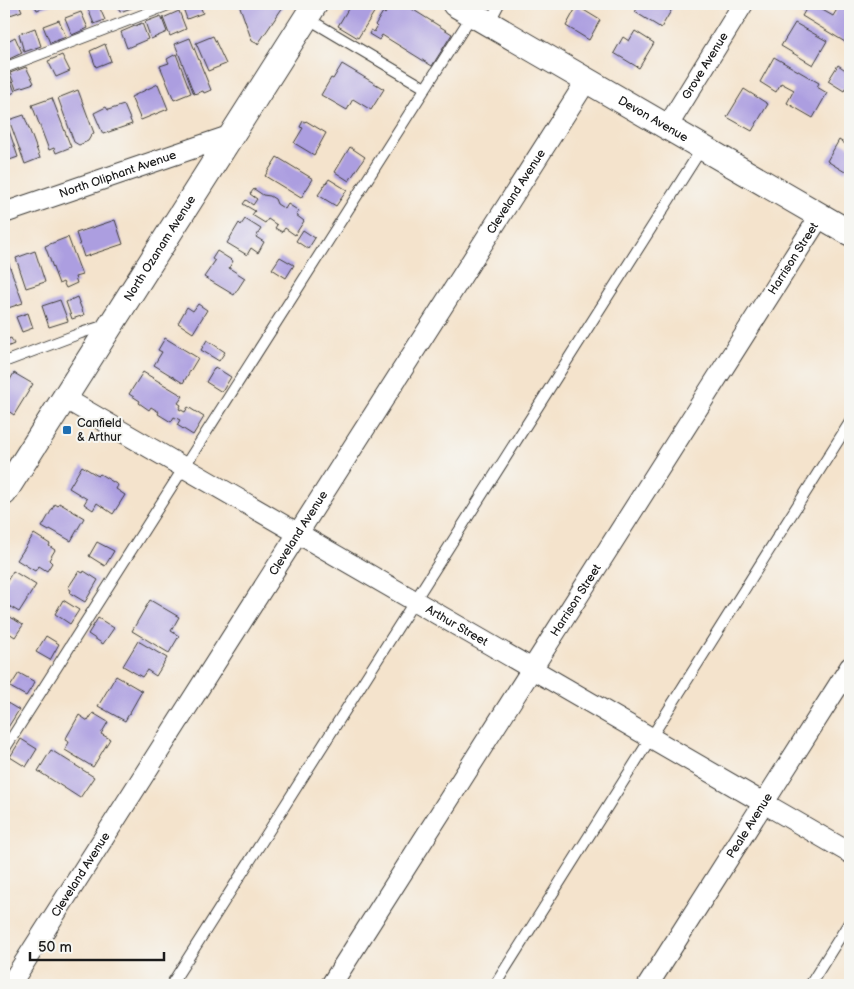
<svg xmlns="http://www.w3.org/2000/svg" width="854" height="989" font-family="'Balsamiq Sans',sans-serif">
<style>
.building{fill:#ac9ee0}
.lines{fill:none;stroke-linecap:round;stroke-linejoin:round}
.service-casing{stroke:#3c3a36;stroke-width:12}
.minor-casing{stroke:#3c3a36;stroke-width:22}
.tertiary-casing{stroke:#3c3a36;stroke-width:27}
.service{stroke:#fff;stroke-width:10}
.minor{stroke:#fff;stroke-width:20}
.tertiary{stroke:#fff;stroke-width:25}
.poi-dot{fill:#1f6fb2;stroke:#f6f6f2;stroke-width:2}
.labels{text-anchor:middle;stroke-width:4;stroke-linejoin:round;paint-order:stroke}
.street-label{font-size:12px;fill:#1c1c1c;stroke:#f6f6f2}
.poi-label{font-size:12px;fill:#1c1c1c;stroke:#f6f6f2;text-anchor:start}
</style>
<rect width="100%" height="100%" fill="#f6f6f2"/>
<filter id="ink" filterUnits="userSpaceOnUse"><feTurbulence type="fractalNoise" baseFrequency=".02" numOctaves="2"/><feDisplacementMap in="SourceGraphic" scale="10" xChannelSelector="R" yChannelSelector="G"/><feConvolveMatrix kernelMatrix="1 2 1 2 8 2 1 2 1" color-interpolation-filters="sRGB"/></filter>
<filter id="wash" filterUnits="userSpaceOnUse"><feTurbulence type="fractalNoise" baseFrequency=".0096" numOctaves="4" result="noise"/><feDisplacementMap in="SourceGraphic" scale="20" xChannelSelector="R" yChannelSelector="G"/><feGaussianBlur stdDeviation="1.12" result="paint"/><feColorMatrix in="noise" values="0 0 0 0 0 0 0 0 0 0 0 0 0 0 0 0 0 1.4 0 .05"/><feComposite in="paint" operator="in"/></filter>
<g filter="url(#wash)">
<rect width="100%" height="100%" fill="#f4e3cc"/>
<g id="blocks">
<g class="building">
<path d="M6,4H19L22,11L10,15Z"/>
<path d="M34,4H53L37,10Z"/>
<path d="M98,4L105,20L94,24L88,9Z"/>
<path d="M116,4H133L134,7L120,12Z"/>
<path d="M194,4H199L203,13L187,19L183,8Z"/>
<path d="M239,4H285L258,44L252,41Z"/>
<path d="M351,4H375L378,6L358,38L338,26Z"/>
<path d="M391,4H404L452,34L432,66L382,35L379,40L369,34L371,30L374,32L377,27L375,25L383,12L385,14Z"/>
<path d="M640,4H664L672,9L661,28L635,12Z"/>
<path d="M809,4H812L833,16L839,6L846,10L849,7L850,8V45L802,16Z"/>
<path d="M577,6L600,20L589,40L566,26Z"/>
<path d="M4,7L7,15L4,16L6,21L4,22Z"/>
<path d="M179,11L186,29L170,36L163,18Z"/>
<path d="M81,12L88,28L72,35L65,18Z"/>
<path d="M161,16L167,32L151,39L145,22Z"/>
<path d="M59,20L66,37L50,43L43,26Z"/>
<path d="M142,23L148,39L127,48L121,32Z"/>
<path d="M795,23L827,41L813,65L781,46Z"/>
<path d="M35,28L41,46L24,52L19,34Z"/>
<path d="M635,31L654,43L639,68L614,53L623,37L629,41Z"/>
<path d="M213,36L226,64L208,71L196,43Z"/>
<path d="M15,37L22,53L7,60L4,51V43Z"/>
<path d="M190,38L211,90L204,93L203,91L194,94L175,44Z"/>
<path d="M105,44L111,61L96,67L90,51Z"/>
<path d="M176,54L191,93L174,100L160,66L169,63L167,59Z"/>
<path d="M62,55L70,71L56,77L48,61Z"/>
<path d="M774,57L819,83L817,87L827,93L813,118L787,103L794,90L781,83L776,92L760,82Z"/>
<path d="M342,64L384,89L371,110L353,99L347,110L321,95L331,78L333,79Z"/>
<path d="M838,65L850,73V81L844,91L828,81Z"/>
<path d="M26,67L34,83L16,89L10,73Z"/>
<path d="M9,76L15,92L4,97V78Z"/>
<path d="M158,84L168,109L141,120L131,97Z"/>
<path d="M744,89L768,104L752,131L727,117Z"/>
<path d="M78,90L94,133L92,134L88,141L79,145L74,142L58,98Z"/>
<path d="M52,98L71,147L56,153L54,148L49,150L32,105Z"/>
<path d="M124,105L132,124L103,134L94,113L106,107L108,110Z"/>
<path d="M24,115L40,158L25,164L9,120Z"/>
<path d="M4,116L18,157L4,162Z"/>
<path d="M303,121L305,122L306,121L326,133L314,155L294,143L303,128L300,127Z"/>
<path d="M839,140L850,147V163L845,172L827,161Z"/>
<path d="M350,147L365,157L349,181L335,172Z"/>
<path d="M277,157L313,179L301,198L265,176Z"/>
<path d="M329,179L347,190L336,206L318,195Z"/>
<path d="M254,189L263,195L270,196L275,199L277,204L285,209L288,204L299,211L296,215L304,221L295,235L285,228L282,232L275,228L277,225L268,219L265,223L252,215L255,211L243,204L246,200L253,205L257,199L250,194Z"/>
<path d="M245,219L261,229L256,237L264,242L258,253L251,248L247,255L227,243L239,223L241,225Z"/>
<path d="M115,220L123,244L84,257L76,233Z"/>
<path d="M303,230L315,238L308,249L296,241Z"/>
<path d="M68,237L82,275L75,277L77,283L66,288L63,282L59,284L45,246Z"/>
<path d="M35,251L45,282L26,288L16,258Z"/>
<path d="M217,251L233,261L229,268L245,278L234,295L204,277L215,261L212,259Z"/>
<path d="M280,257L294,265L286,278L272,269Z"/>
<path d="M8,262L23,303L5,309L4,305V263Z"/>
<path d="M77,297L84,315L72,319L66,302Z"/>
<path d="M60,300L68,321L49,327L42,306Z"/>
<path d="M198,304L207,310L193,333L178,323L187,307L193,311Z"/>
<path d="M28,313L33,328L22,332L16,317Z"/>
<path d="M11,338L14,344L7,347L4,341Z"/>
<path d="M165,338L198,358L183,383L154,365L162,352L158,350Z"/>
<path d="M207,340L225,352L219,361L201,350Z"/>
<path d="M215,367L231,377L222,392L206,382Z"/>
<path d="M143,372L183,396L178,403L181,405L179,409L185,412L188,407L204,417L193,435L177,425L180,420L174,417L171,422L158,414L159,412L151,407L149,410L139,403L140,401L129,394Z"/>
<path d="M14,373L33,384L14,415L4,408V390Z"/>
<path d="M82,466L98,476L100,474L118,485L116,489L125,495L113,514L97,503L93,510L84,504L87,499L69,488Z"/>
<path d="M59,503L84,518L71,541L50,529L49,531L42,527L55,504L58,506Z"/>
<path d="M34,534L50,544L49,546L55,550L49,560L52,563L47,571L39,566L35,571L17,560Z"/>
<path d="M97,542L114,551L105,566L89,556Z"/>
<path d="M13,571L36,585L19,612L4,603V586Z"/>
<path d="M79,571L83,573L84,571L98,580L85,602L70,593L71,590L68,588Z"/>
<path d="M63,600L79,610L70,624L55,614Z"/>
<path d="M150,600L179,617L171,631L179,636L169,653L132,631Z"/>
<path d="M4,613L23,625L15,637L9,633L4,641Z"/>
<path d="M98,618L114,628L103,644L88,634Z"/>
<path d="M46,636L59,644L50,660L36,652Z"/>
<path d="M138,641L167,658L156,676L147,670L142,677L123,666Z"/>
<path d="M19,673L35,682L26,696L10,687Z"/>
<path d="M116,676L142,691L125,721L98,706Z"/>
<path d="M4,701L19,710L5,732H4Z"/>
<path d="M93,713L108,722L101,734L110,739L93,767L65,750L69,742L65,740L79,715L88,721Z"/>
<path d="M21,739L37,749L26,767L10,757Z"/>
<path d="M51,750L94,777L80,798L38,771Z"/>
</g>
</g>
</g>
<g filter="url(#ink)">
<use href="#blocks" fill-opacity="0" stroke="#3c3a36" stroke-width="1"/>
<g class="lines">
<g class="service-casing">
<g id="service">
<path d="M307,18L425,88"/>
<path d="M489,23L499,4"/>
<path d="M4,68L171,4"/>
<path d="M4,362L81,333L106,325"/>
<path d="M4,750L472,15"/>
<path d="M171,985L702,148"/>
<path d="M495,985L850,422"/>
<path d="M810,985L850,921"/>
</g>
</g>
<g class="minor-casing">
<g id="minor">
<path id="s1" d="M667,127L743,4"/>
<path id="s2" d="M4,213L232,135"/>
<path id="s3" d="M64,398L850,853"/>
<path id="s4" d="M10,985L587,80"/>
<path id="s5" d="M331,985L820,216"/>
<path id="s6" d="M648,985L850,667"/>
</g>
</g>
<g class="tertiary-casing">
<g id="tertiary">
<path id="s7" d="M455,4L850,233"/>
<path id="s8" d="M4,493L315,4"/>
</g>
</g>
<use href="#service" class="service"/>
<use href="#minor" class="minor"/>
<use href="#tertiary" class="tertiary"/>
</g>
</g>
<rect class="poi-dot" x="62" y="425" width="10" height="10" rx="2.5"/>
<g class="labels">
<g class="street-label">
<text dy="4" stroke="none"><textPath href="#s1" startOffset="72">Grove Avenue</textPath></text>
<text dy="4" stroke="none"><textPath href="#s7" startOffset="229">Devon Avenue</textPath></text>
<text dy="4" stroke="none"><textPath href="#s2" startOffset="120">North Oliphant Avenue</textPath></text>
<text dy="4" stroke="none"><textPath href="#s4" startOffset="941">Cleveland Avenue</textPath></text>
<text dy="4" stroke="none"><textPath href="#s8" startOffset="290">North Ozanam Avenue</textPath></text>
<text dy="4" stroke="none"><textPath href="#s5" startOffset="861">Harrison Street</textPath></text>
<text dy="4" stroke="none"><textPath href="#s4" startOffset="536">Cleveland Avenue</textPath></text>
<text dy="4" stroke="none"><textPath href="#s5" startOffset="456">Harrison Street</textPath></text>
<text dy="4" stroke="none"><textPath href="#s3" startOffset="454">Arthur Street</textPath></text>
<text dy="4" stroke="none"><textPath href="#s6" startOffset="189">Peale Avenue</textPath></text>
<text dy="4" stroke="none"><textPath href="#s4" startOffset="131">Cleveland Avenue</textPath></text>
</g>
<g class="poi-label">
<text x="77" y="427">Canfield<tspan x="77" dy="14">&amp; Arthur</tspan></text>
</g>
</g>
<rect width="854" height="989" fill="none" stroke="#f6f6f2" stroke-width="20"/>
<path d="M30 952v8h134v-8" fill="none" stroke="#1c1c1c" stroke-width="2.5"/>
<text x="38" y="952" font-size="15" fill="#1c1c1c" stroke="#f6f6f2" stroke-width="4" paint-order="stroke">50 m</text>
</svg>
